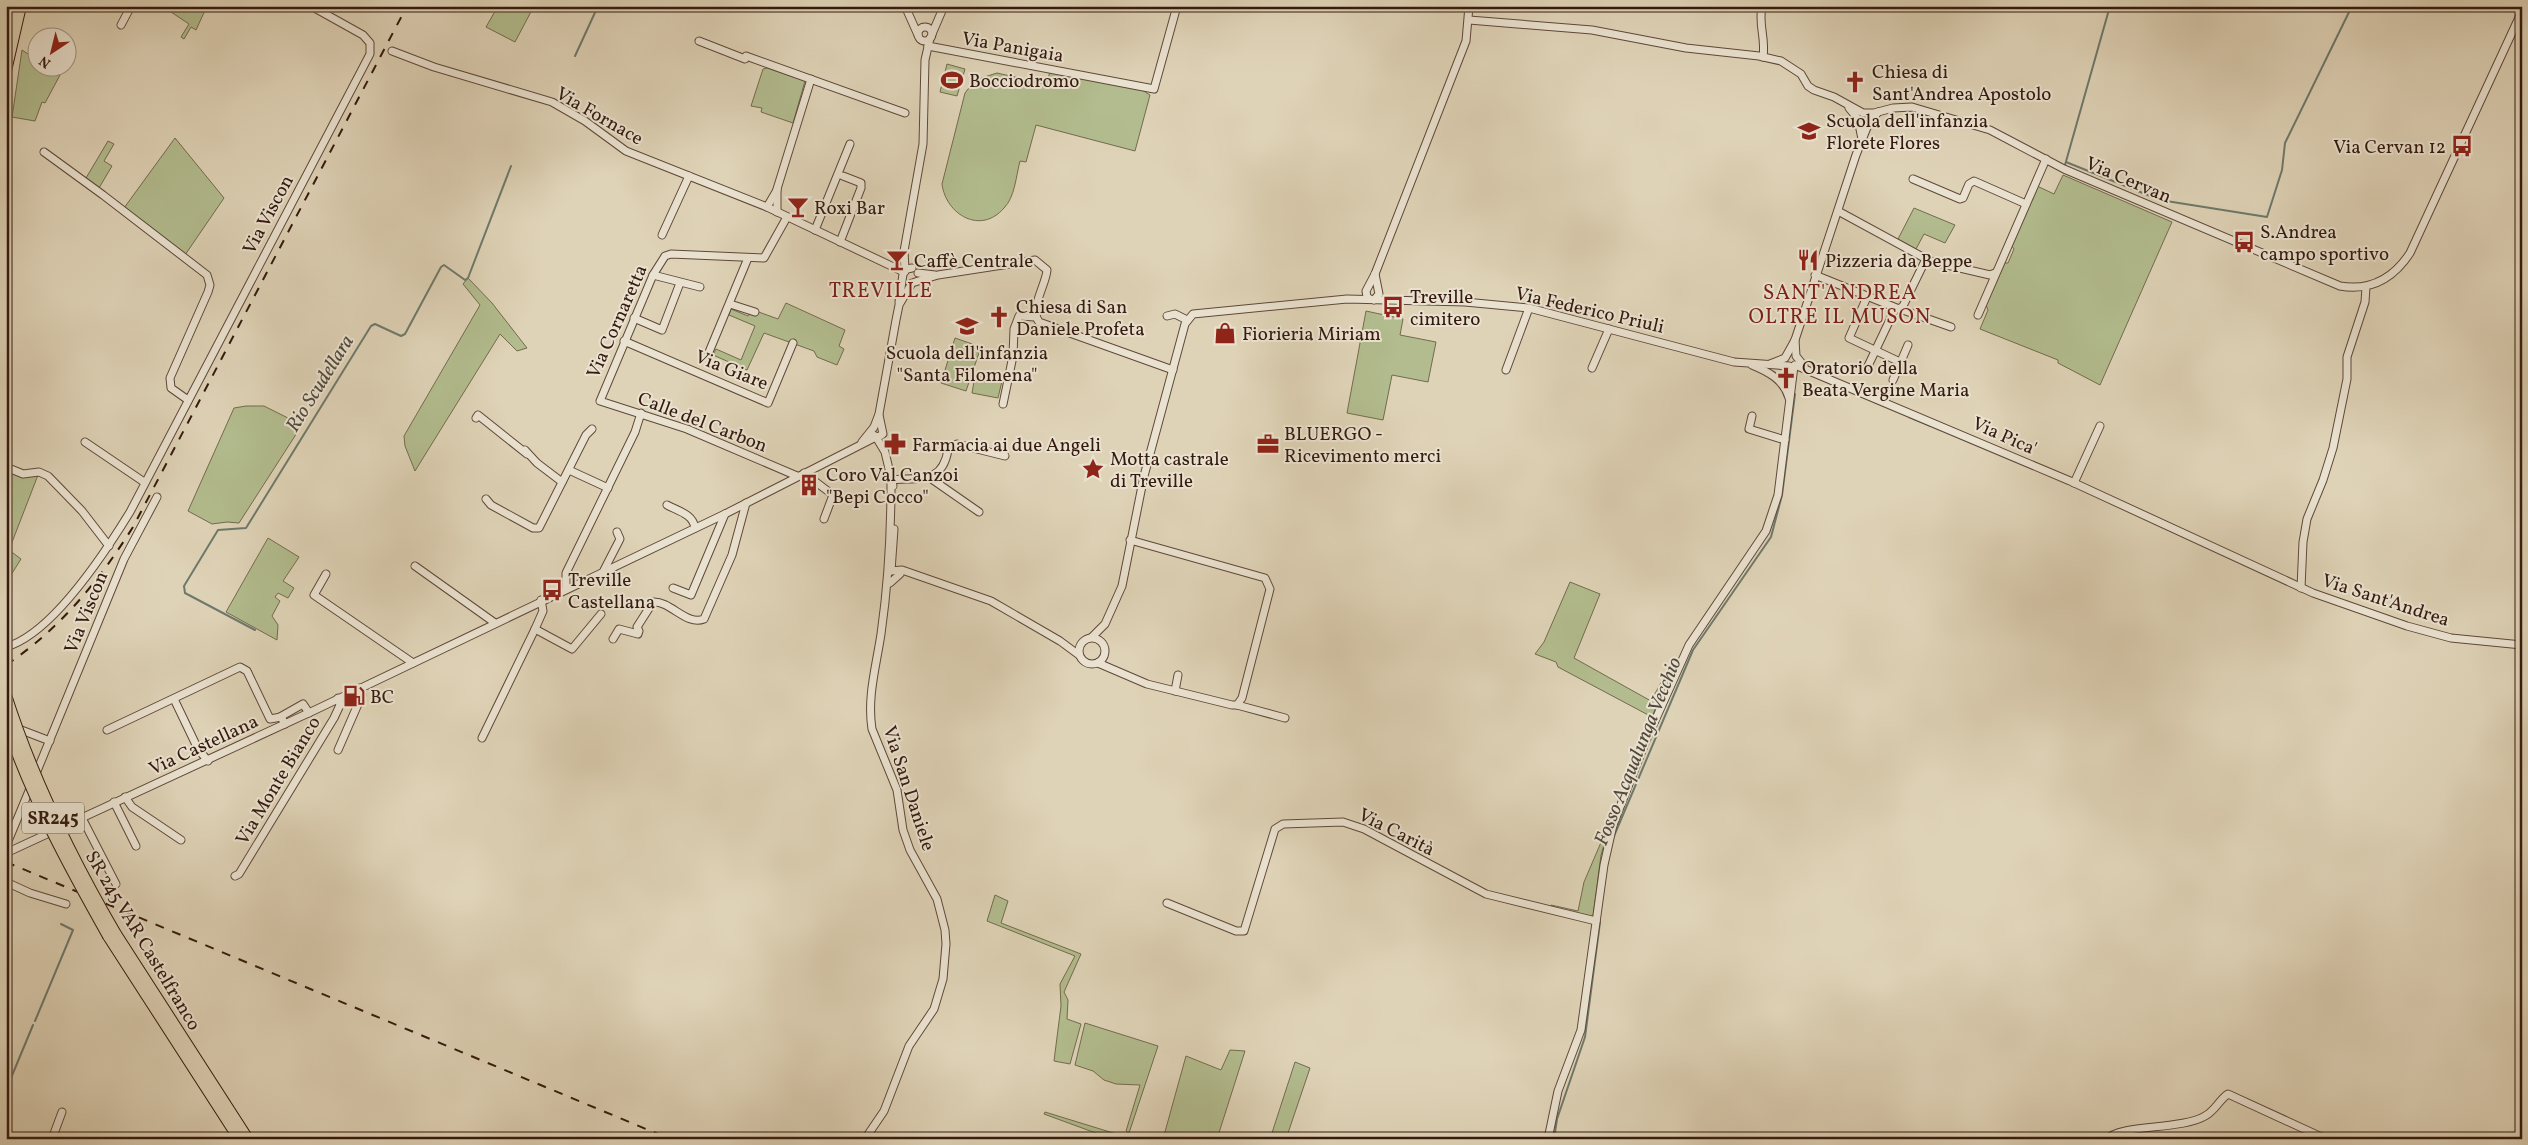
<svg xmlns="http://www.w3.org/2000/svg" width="2528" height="1145" font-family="Vollkorn,serif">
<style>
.green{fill:#b2bc8e;stroke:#736b4e}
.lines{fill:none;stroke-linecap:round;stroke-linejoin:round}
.stream{stroke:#6e796c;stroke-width:2}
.minor-casing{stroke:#5f4839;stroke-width:9}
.highway-casing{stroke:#341a0f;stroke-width:12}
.minor{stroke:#eae2d0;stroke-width:7}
.highway{stroke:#dfd3b7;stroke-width:10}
.rail{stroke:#341a0f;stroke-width:2;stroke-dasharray:9 9;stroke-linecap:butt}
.highway-bridge-casing{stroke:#341a0f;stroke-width:12;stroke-linecap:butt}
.highway-bridge{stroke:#dfd3b7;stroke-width:10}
.labels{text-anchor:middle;stroke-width:4;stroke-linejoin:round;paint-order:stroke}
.shield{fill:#eae2d0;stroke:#6b5649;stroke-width:1}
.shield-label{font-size:18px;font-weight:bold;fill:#341a0f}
.street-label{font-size:19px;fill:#341a0f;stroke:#eae2d0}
.poi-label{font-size:19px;fill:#341a0f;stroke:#eae2d0;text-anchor:start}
.water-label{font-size:20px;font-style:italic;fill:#51493e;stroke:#eae2d0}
.quarter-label{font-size:21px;letter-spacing:1px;fill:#7a1f14;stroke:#eae2d0}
</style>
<rect width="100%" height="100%" fill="#dfd3b7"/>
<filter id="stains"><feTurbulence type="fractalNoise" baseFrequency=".004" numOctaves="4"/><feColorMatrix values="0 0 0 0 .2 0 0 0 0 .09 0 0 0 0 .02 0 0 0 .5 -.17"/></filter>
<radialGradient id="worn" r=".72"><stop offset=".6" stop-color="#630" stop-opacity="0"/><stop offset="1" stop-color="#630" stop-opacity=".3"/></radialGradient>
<g class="green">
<path d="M162,6H207L196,30L191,27L184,39L181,37L189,24Z"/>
<path d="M498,6H534L515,42L486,27Z"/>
<path d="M22,50L37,60L38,68H49L60,75L45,103L42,102L35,121L12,117Z"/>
<path d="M947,64L965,69L957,96L940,92Z"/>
<path d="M767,68L805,81L793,123L761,112L762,108L751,106L763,69Z"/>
<path d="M1050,72L1139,88L1150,95L1135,151L1036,125L1026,162L1020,161C1016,176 1015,197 1004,208C981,235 946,215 942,184L965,93L975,80L997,73L1046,84Z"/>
<path d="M175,138L224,198L185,255L124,208Z"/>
<path d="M108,141L114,144L104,161L112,166L99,188L86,178Z"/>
<path d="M2063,175L2172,222L2100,385L2058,363V360L1980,329L1988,310L1986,305L2003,263H2008L2014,249L2011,245L2037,186L2054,194Z"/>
<path d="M1914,208L1955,225L1945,243L1924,234L1916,249L1898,239Z"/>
<path d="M468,278L492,303L527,348L517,351L500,334L415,471L405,446L404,436L480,305L463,284Z"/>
<path d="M786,303L845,330L839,346L844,349L837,365L817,357L814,351L764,333L747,370L713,355L716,349L741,360L755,326L729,315L731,309L748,316L750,312L756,311L778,319Z"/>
<path d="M1366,311L1403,319L1400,335L1436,342L1428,382L1392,375L1383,420L1347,413Z"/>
<path d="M955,338L981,347L966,391L941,383Z"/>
<path d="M975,376L1002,381L998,398L972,393Z"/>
<path d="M246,406H264L302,425L239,523L227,522L212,524L188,511L234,408Z"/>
<path d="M6,469L38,475L9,550L21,559L6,583Z"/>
<path d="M268,538L299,557L283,581L294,588L288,598L278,593L275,597L280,601L272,616L278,625L277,640L226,612Z"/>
<path d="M1570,582L1600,594L1574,658L1651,701L1663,679L1667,680L1652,717L1558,667L1556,662L1535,654L1544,642Z"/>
<path d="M1614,812L1601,855L1593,916L1587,917L1550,909L1551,905L1578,911L1584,882Z"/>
<path d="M995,895L1008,901L1001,923L1081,954L1064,992L1068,1000L1067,1019L1081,1024L1070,1064L1054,1061L1061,1006L1060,984L1075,956L987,921Z"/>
<path d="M1085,1023L1158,1046L1129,1133L1126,1131L1140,1085L1116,1084L1104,1080L1093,1071L1075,1065Z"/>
<path d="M1230,1050L1245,1051L1217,1139H1163L1186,1056L1221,1070Z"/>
<path d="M1295,1062L1310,1068L1286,1139H1270Z"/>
<path d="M1045,1112L1123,1136L1131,1139H1112L1044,1114Z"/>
</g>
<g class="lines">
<g class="stream">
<path d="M575,56L598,6"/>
<path d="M2066,162L2160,200L2267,217L2282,170L2285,143L2352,6"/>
<path d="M2065,165L2110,6"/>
<path d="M1909,417L1931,426"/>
<path d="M255,630L185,593L184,586L218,530L246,528L371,326L375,324L401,336L405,334L441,267L444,265L465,280L468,278L511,166"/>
<path d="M1614,836L1693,650L1771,537L1782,495L1795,394"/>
<path d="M35,1021L73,930L61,924"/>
<path d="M6,1090L33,1025"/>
<path d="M1554,1139L1557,1119L1585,1037L1600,922"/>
</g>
<g class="minor-casing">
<g id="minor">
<path d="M905,6L918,35"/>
<path d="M1762,6C1758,25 1766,38 1763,57"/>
<path d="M1469,20L1592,30L1686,48L1759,56L1781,61L1801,74L1808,86L1814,90L1834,97L1863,113H1874L1893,108L1912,107L1990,130L2064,169L2340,286C2370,291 2393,279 2410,253L2522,11"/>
<path d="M121,25L131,6"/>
<circle cx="925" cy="34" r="7"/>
<path d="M932,34L944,6"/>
<path d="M699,41L745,59L746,56L905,113"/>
<path d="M928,46L1154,89L1177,6"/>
<path d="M392,51L434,67L552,102L585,121L626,151L767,207L904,272"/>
<path d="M1849,108L1858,119L1862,139"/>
<path d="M44,152L103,195L207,275L210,285L208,292L170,378L171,388L188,400"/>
<path d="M1913,179L1960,199L1963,198L1969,184L1974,181L2026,204"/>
<path d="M767,207L777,190"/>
<path d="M1838,211L1930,261L1990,275L1995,273"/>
<path d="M777,212V189L811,79"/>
<path d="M787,217L764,258L671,254L665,256L653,275L600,401L687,429L797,476"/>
<path d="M815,230L850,144"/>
<path d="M662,235L689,176"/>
<path d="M840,242L861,188V183L843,176"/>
<path d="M905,270L904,251L923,144L925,60L930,38"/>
<path d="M918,273L935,275"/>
<path d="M653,275L700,287"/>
<path d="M1815,275L1899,309L1903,306L1924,263L1930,261"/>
<path d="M915,282L938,275L1035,260L1047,270C1046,285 1029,309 1039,322L1173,370"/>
<path d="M1867,297L1849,338L1900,362"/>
<path d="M1370,299L1367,297L1366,291L1375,274L1466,41L1469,6"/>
<path d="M1374,300L1379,294L1375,274"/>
<path d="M899,302L903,274L907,269L912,268"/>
<path d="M730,304L755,312"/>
<path d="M1900,309L1951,327"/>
<path d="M1978,315L2046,159"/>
<path d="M1167,316L1175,314L1187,320"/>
<path d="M634,318L662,330L680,283"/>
<path d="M1795,340L1796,356L1804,366"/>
<path d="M624,341L768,403L793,343"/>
<path d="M709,352L748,258"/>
<path d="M1770,364L1785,358L1795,340L1856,155L1868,125L1878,112"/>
<path d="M1752,365C1769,372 1784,380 1789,398"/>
<path d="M1795,365L2070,481L2313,593L2407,626L2451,638L2522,645"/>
<path d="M1868,366L1895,309"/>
<path d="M1592,368L1609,329"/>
<path d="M1506,370L1529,308"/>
<path d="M1893,380L1908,345"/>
<path d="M1003,404L1013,356L1014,329L1019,316L1035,317"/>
<path d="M1752,416L1749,429L1785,440"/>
<path d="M476,418L478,415L527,454"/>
<path d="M873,435L878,437L883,434L879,415"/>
<path d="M876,437L885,452L893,486"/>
<path d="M85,442L144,482"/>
<path d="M862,442L874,427L879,414L896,320L899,305L912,283"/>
<path d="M525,450L537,463L562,482"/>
<path d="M6,467L23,474L39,472L48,476L82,511L109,546"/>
<path d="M569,470L608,488"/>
<path d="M804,473L833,495L824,519"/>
<path d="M931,477L933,480L979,512"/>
<path d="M890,480C919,477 942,485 948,450L957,444L1005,456"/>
<path d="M2074,483L2100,426"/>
<path d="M486,499L491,505L533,528H539L586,435L592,429"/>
<path d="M667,505C678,511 693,514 695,528"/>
<path d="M415,566L495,623"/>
<path d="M604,570L620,539L617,532"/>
<path d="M890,571L902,570L991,601L1060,641L1079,655"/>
<path d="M891,571L894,529"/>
<path d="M326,574L314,595L413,663"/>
<path d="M890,583L900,574"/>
<path d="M673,588L691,595L725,514"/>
<path d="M2301,588L2303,542L2307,519L2323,480L2333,448L2347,379V357L2365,302L2366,287"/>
<path d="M566,589V573L635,432L641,413"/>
<path d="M535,629L572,649L601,614"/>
<path d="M1092,637L1105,624L1122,586L1144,476L1185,324L1193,314L1347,299L1465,302L1529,308L1734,362L1789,366"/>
<circle cx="1092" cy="651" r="13"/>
<path d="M613,639L619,629L638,634L639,631L637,627L653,602C671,601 686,626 704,619L732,555L746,503"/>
<path d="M6,647C52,634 106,551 130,512L370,54V43L363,35L311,6"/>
<path d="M1098,663L1147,684L1232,705H1237L1242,698L1270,589L1265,578L1130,540"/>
<path d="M1175,691L1178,675"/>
<path d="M174,699L198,749L208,761"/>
<path d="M1237,705L1285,718"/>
<path d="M280,717L303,704L309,713"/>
<path d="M16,728L50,741"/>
<path d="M107,730L240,667L247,671L270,719L281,717L285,724"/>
<path d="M482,738L535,629L543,611L541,600"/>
<path d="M338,750L362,695L359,688"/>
<path d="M35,776L124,559L157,497"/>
<path d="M125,797L132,807L181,840"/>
<path d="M114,802L136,846"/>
<path d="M82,818L116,884"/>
<path d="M6,846L31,786"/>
<path d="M6,853L315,710L725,514L876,437"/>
<path d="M235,876L239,874L334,718L340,705L338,698"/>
<path d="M6,882L30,893L66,904"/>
<path d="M6,893L10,884"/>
<path d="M1167,903L1236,931H1244L1275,829L1283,824L1343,822L1364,829L1486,894L1596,921"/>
<path d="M52,1139L62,1112"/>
<path d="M865,1139L884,1111L909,1046L934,1009L943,979L946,944L945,930L937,899L910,850L903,830L897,790L872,729C867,697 876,667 881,634C888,585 891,534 891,484"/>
<path d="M1548,1139L1558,1091L1581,1030L1604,865L1613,825L1645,743L1689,645L1766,531L1778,495L1794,366"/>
<path d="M2107,1139C2120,1124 2182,1130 2205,1116C2215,1111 2219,1100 2228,1094L2326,1139"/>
</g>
</g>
<g class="highway-casing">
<g id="highway">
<path d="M6,34L13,6"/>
<path d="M6,71L21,6"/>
<path d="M116,934L248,1139"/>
<path d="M108,936L239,1139"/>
</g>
</g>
<use href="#minor" class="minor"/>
<use href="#highway" class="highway"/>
<g class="rail">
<path d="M6,665C60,629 99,581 133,527L407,6"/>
<path d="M6,862L670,1139"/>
</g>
<g class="highway-bridge-casing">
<g id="highway-bridge">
<path d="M6,695C33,779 71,857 116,934"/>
<path d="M6,723C32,799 69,867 108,936"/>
</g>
</g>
<use href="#highway-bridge" class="highway-bridge"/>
</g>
<defs>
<g id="stadium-bare" transform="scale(1.725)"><path d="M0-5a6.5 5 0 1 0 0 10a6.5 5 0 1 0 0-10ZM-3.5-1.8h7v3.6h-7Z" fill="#8f2418" stroke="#eae2d0" stroke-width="2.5" paint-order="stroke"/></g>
<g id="church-bare" transform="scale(1.725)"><path d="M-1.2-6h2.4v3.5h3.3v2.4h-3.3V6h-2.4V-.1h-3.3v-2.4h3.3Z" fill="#8f2418" stroke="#eae2d0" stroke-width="2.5" paint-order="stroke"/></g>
<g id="school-bare" transform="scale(1.725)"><path d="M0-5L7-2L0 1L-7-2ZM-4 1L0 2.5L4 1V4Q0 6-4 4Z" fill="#8f2418" stroke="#eae2d0" stroke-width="2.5" paint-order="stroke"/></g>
<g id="bus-bare" transform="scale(1.725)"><path d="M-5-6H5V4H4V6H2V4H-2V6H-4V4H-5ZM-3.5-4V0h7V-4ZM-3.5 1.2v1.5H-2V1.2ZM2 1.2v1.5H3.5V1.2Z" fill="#8f2418" stroke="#eae2d0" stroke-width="2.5" paint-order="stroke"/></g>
<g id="bar-bare" transform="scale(1.725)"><path d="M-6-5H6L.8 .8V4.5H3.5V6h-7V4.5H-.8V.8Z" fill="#8f2418" stroke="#eae2d0" stroke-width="2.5" paint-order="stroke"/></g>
<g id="restaurant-bare" transform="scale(1.725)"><path d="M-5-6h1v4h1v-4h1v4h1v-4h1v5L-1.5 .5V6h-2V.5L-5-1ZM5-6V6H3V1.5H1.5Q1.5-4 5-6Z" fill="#8f2418" stroke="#eae2d0" stroke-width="2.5" paint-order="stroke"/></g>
<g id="shop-bare" transform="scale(1.725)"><path d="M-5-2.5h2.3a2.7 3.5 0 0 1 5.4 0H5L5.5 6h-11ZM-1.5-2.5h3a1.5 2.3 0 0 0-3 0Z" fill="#8f2418" stroke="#eae2d0" stroke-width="2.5" paint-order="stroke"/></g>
<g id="pharmacy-bare" transform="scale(1.725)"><path d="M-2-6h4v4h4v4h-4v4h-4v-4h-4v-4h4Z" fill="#8f2418" stroke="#eae2d0" stroke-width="2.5" paint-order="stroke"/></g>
<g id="office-bare" transform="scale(1.725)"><path d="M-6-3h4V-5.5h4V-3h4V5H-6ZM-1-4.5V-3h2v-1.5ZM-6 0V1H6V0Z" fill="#8f2418" stroke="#eae2d0" stroke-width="2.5" paint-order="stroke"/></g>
<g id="sight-bare" transform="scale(1.725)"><path d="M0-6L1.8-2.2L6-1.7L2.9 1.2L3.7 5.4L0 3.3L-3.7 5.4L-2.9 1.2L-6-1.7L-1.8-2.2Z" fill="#8f2418" stroke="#eae2d0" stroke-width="2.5" paint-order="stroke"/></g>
<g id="building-bare" transform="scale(1.725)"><path d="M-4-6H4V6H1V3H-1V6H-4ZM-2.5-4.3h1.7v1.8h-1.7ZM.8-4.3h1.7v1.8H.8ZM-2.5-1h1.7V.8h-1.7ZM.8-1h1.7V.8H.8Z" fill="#8f2418" stroke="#eae2d0" stroke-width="2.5" paint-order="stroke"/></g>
<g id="fuel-bare" transform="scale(1.725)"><path d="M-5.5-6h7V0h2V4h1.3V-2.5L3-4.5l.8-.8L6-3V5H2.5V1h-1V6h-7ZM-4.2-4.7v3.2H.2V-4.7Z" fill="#8f2418" stroke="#eae2d0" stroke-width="2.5" paint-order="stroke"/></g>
</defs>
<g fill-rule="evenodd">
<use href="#stadium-bare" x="952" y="80"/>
<use href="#church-bare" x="1855" y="82"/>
<use href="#school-bare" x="1809" y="131"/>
<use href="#bus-bare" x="2462" y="146"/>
<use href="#bar-bare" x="798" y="207"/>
<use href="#bus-bare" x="2244" y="242"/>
<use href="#bar-bare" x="897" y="260"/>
<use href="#restaurant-bare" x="1808" y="260"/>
<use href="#bus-bare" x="1393" y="307"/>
<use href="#church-bare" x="999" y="317"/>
<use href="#school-bare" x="967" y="326"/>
<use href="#shop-bare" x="1225" y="333"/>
<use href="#church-bare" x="1786" y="378"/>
<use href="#pharmacy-bare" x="895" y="444"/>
<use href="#office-bare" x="1268" y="444"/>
<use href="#sight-bare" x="1093" y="469"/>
<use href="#building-bare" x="809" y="485"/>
<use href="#bus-bare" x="552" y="590"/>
<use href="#fuel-bare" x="354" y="696"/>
</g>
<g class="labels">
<rect class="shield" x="22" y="802.5" width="62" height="31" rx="4"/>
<g class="shield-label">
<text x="53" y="824">SR245</text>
</g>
<g class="street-label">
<text transform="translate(1013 46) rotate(10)" y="7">Via Panigaia</text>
<text transform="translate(600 115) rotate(30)" y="7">Via Fornace</text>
<text transform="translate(2129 179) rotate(23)" y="7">Via Cervan</text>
<text transform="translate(267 214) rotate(-62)" y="7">Via Viscon</text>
<text transform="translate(1590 309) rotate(13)" y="7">Via Federico Priuli</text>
<text transform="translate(616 321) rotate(-66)" y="7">Via Cornaretta</text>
<text transform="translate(732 369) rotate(22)" y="7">Via Giare</text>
<text transform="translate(703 421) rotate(21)" y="7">Calle del Carbon</text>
<text transform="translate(2005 435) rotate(24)" y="7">Via Pica'</text>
<text transform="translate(2386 599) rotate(18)" y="7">Via Sant'Andrea</text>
<text transform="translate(85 612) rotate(-68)" y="7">Via Viscon</text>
<text transform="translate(203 744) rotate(-25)" y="7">Via Castellana</text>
<text transform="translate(277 780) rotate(-59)" y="7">Via Monte Bianco</text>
<text transform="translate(910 788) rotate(72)" y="7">Via San Daniele</text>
<text transform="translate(1397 831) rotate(27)" y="7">Via Carità</text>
<text transform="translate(144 940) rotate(59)" y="7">SR 245 VAR Castelfranco</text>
</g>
<g class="poi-label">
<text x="1872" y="78">Chiesa di<tspan x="1872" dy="22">Sant'Andrea Apostolo</tspan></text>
<text x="969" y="87">Bocciodromo</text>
<text x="1826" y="127">Scuola dell'infanzia<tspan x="1826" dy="22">Florete Flores</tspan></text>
<text x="2446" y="153" text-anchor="end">Via Cervan 12</text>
<text x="814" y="214">Roxi Bar</text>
<text x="2260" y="238">S.Andrea<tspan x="2260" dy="22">campo sportivo</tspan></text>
<text x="914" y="267">Caffè Centrale</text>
<text x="1825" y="267">Pizzeria da Beppe</text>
<text x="1410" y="303">Treville<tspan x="1410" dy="22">cimitero</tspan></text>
<text x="1016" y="313">Chiesa di San<tspan x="1016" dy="22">Daniele Profeta</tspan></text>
<text x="1242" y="340">Fiorieria Miriam</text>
<text x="967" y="359" text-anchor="middle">Scuola dell'infanzia<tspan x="967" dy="22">"Santa Filomena"</tspan></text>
<text x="1802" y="374">Oratorio della<tspan x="1802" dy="22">Beata Vergine Maria</tspan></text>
<text x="1284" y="440">BLUERGO -<tspan x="1284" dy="22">Ricevimento merci</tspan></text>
<text x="912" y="451">Farmacia ai due Angeli</text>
<text x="1110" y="465">Motta castrale<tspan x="1110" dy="22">di Treville</tspan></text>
<text x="826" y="481">Coro Val Canzoi<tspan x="826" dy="22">"Bepi Cocco"</tspan></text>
<text x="568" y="586">Treville<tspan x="568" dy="22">Castellana</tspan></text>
<text x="370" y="703">BC</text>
</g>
<g class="water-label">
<text transform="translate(319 383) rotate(-58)" y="7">Rio Scudellara</text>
<text transform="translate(1637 751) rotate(-68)" y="7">Fosso Acqualunga Vecchio</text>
</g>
<g class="quarter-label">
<text x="881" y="297">TREVILLE</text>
<text x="1840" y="299">SANT'ANDREA<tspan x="1840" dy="24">OLTRE IL MUSON</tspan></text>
</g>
</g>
<rect width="2528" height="1145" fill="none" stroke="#dfd3b7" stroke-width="25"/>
<rect x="8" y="8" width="2513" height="1130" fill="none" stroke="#341a0f" stroke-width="2.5"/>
<rect x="12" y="12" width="2503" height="1120" fill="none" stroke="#341a0f"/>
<g transform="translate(52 52) rotate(215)"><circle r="24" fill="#eae2d0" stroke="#a19283"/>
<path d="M0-4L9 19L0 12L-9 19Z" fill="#8f2418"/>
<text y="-8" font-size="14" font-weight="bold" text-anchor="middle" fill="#341a0f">N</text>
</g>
<rect width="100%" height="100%" filter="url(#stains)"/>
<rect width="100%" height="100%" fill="url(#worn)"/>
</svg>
